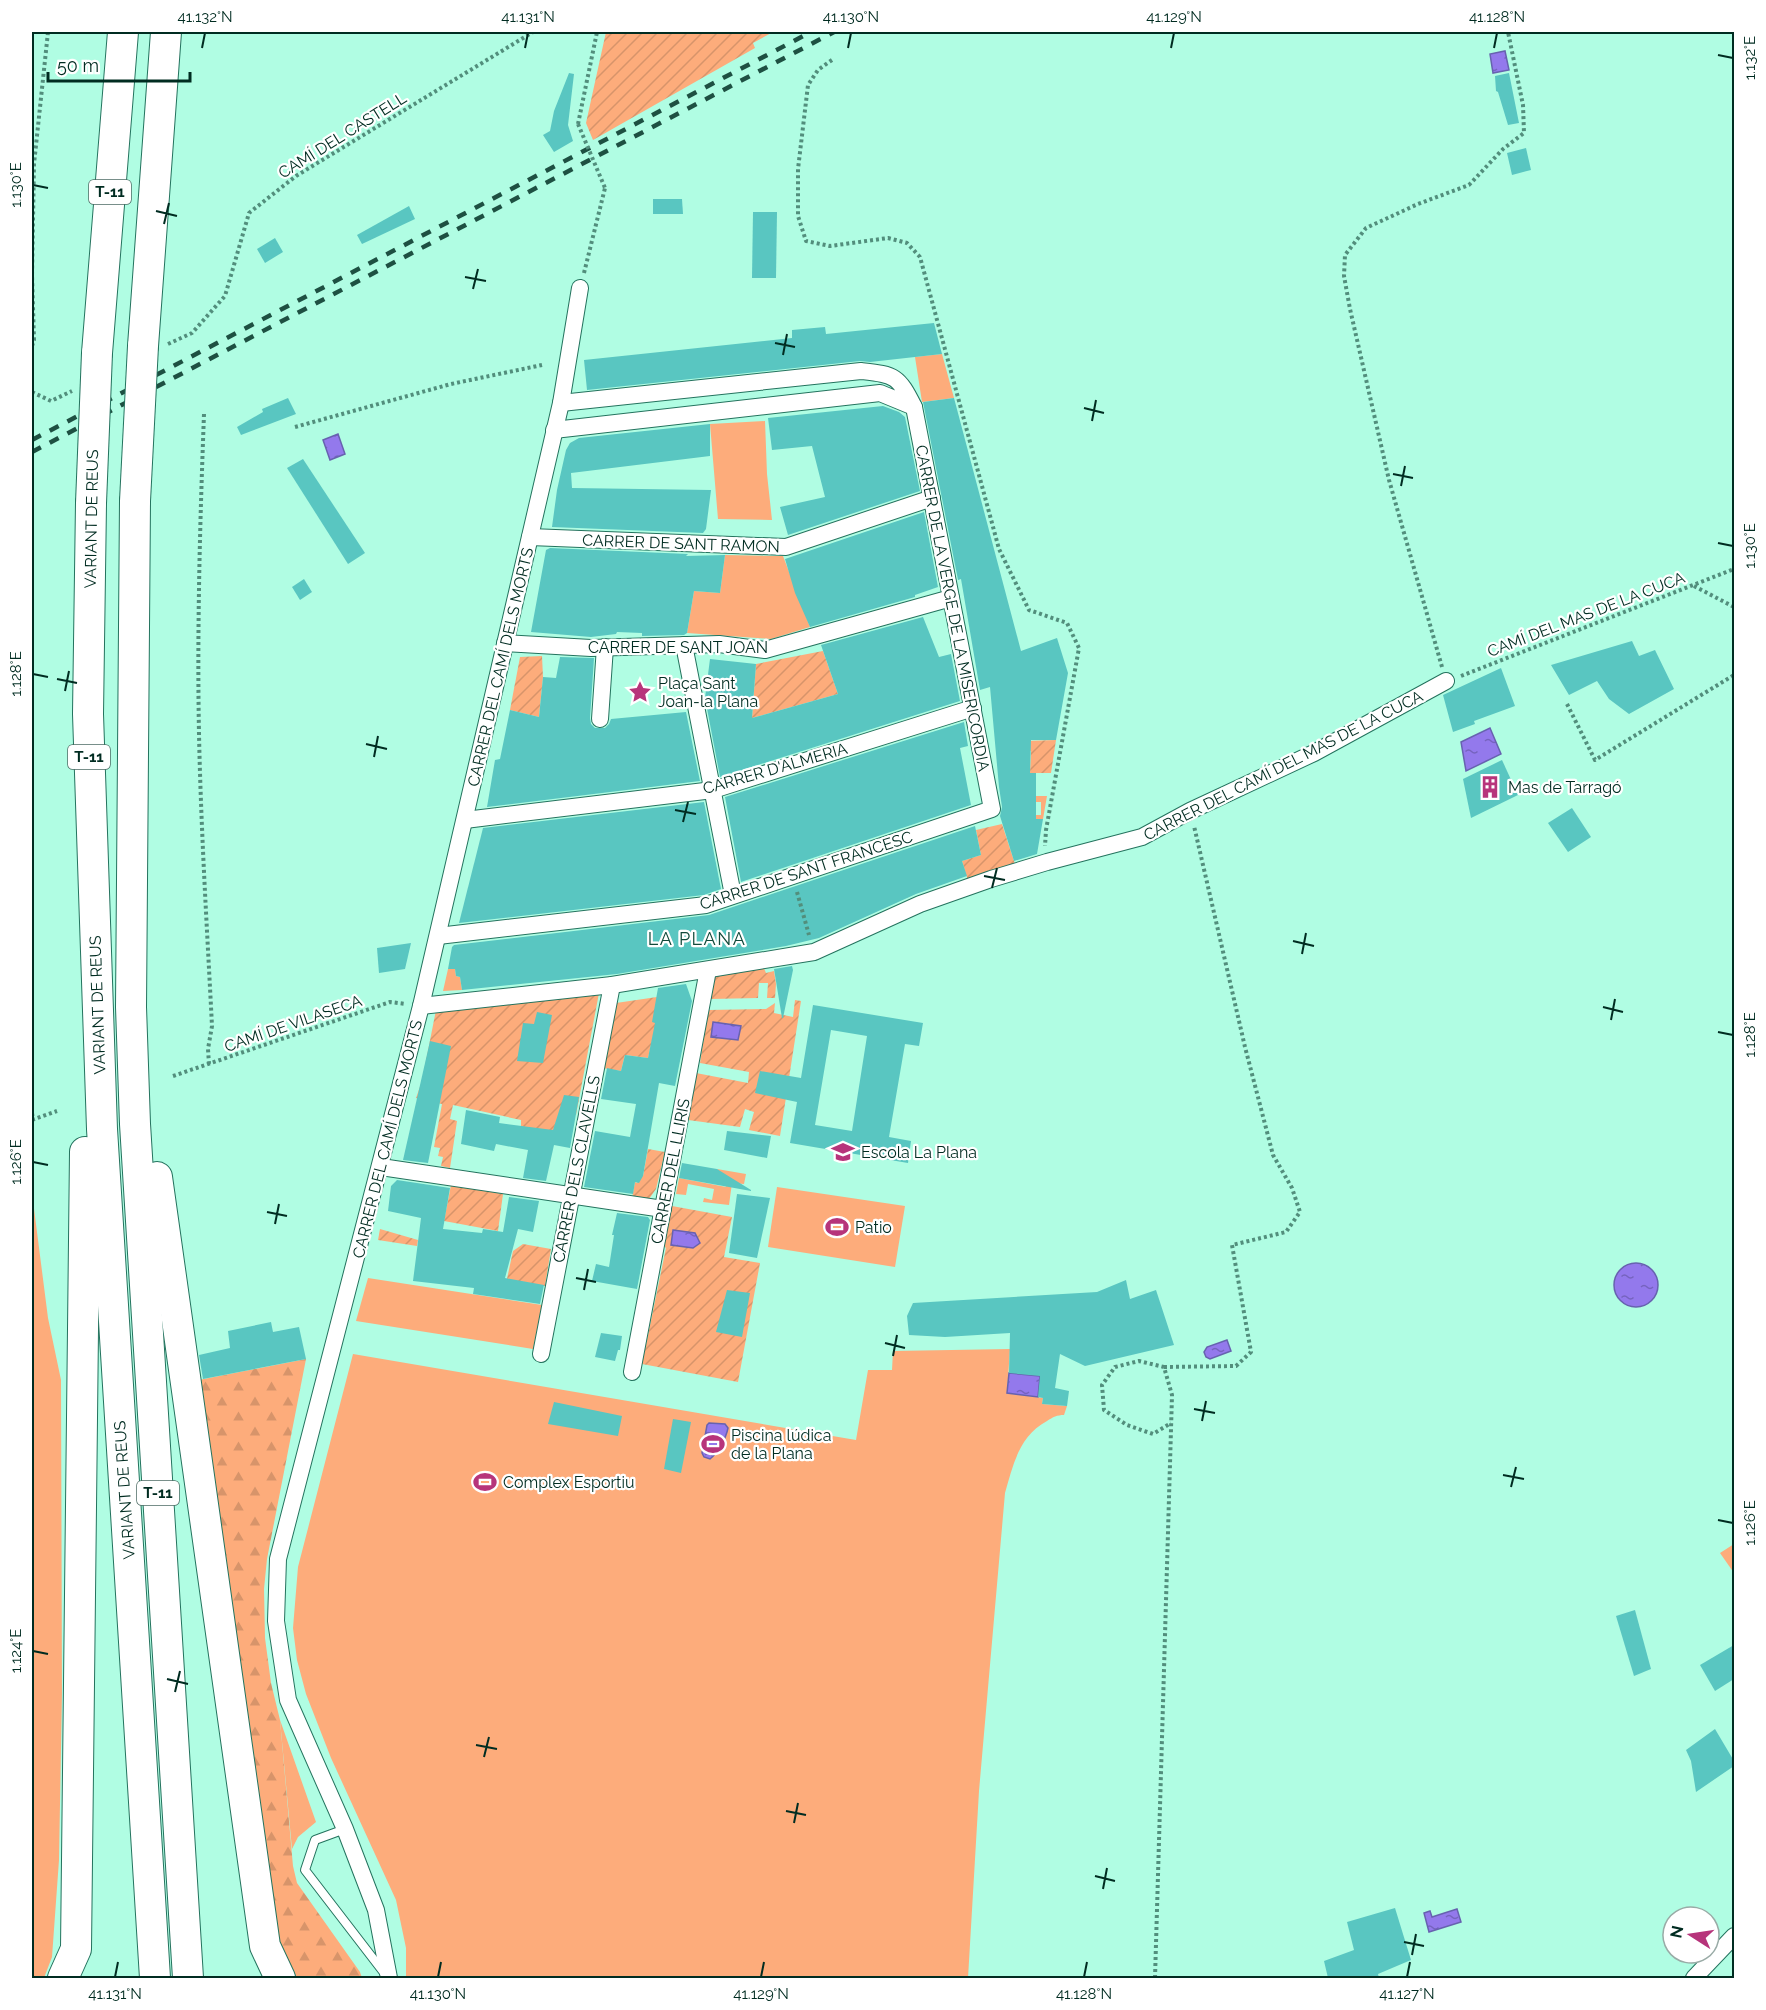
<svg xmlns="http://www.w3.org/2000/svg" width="1766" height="2010" font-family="Raleway,sans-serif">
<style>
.green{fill:#fdac7b}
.forest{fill:url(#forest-firs)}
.garden{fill:url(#garden-furrows)}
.water{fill:url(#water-ripples);stroke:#6762af;stroke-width:1.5}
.building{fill:#59c6c1;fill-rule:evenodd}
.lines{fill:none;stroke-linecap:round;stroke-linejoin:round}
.service-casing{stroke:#24735e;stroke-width:10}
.minor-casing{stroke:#24735e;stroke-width:18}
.motorway-casing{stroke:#24735e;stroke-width:32}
.path{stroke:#528e7c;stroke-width:4;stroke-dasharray:3 3;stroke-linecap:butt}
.service{stroke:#fff;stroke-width:8}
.minor{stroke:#fff;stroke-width:16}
.motorway{stroke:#fff;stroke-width:30}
.rail{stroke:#1e5042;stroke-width:4.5;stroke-dasharray:10 10;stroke-linecap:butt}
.motorway-bridge-casing{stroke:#24735e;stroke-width:32;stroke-linecap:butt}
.path-bridge{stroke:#528e7c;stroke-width:4;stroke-dasharray:3 3;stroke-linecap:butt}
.motorway-bridge{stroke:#fff;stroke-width:30}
.ticks{fill:none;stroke:#002c21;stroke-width:2}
.labels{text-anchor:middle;stroke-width:4.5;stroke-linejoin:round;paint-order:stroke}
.shield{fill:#fff;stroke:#4c6b64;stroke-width:1.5}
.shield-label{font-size:15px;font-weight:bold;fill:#002c21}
.street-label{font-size:16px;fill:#002c21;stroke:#fff}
.poi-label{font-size:16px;fill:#002c21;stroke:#fff;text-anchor:start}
.neighbourhood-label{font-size:18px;letter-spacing:1.5px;fill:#124a3b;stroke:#fff}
.neatline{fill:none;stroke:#002c21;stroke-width:2}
.ticks-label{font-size:15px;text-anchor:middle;fill:#002c21}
</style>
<defs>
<pattern id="forest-firs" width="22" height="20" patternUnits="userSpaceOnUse" patternTransform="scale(1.5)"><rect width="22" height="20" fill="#fdac7b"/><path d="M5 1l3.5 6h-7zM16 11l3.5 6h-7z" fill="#d7946a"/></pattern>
<pattern id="garden-furrows" width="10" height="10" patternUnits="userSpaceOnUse" patternTransform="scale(1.5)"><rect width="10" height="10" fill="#fdac7b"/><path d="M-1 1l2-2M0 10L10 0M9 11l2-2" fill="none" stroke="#d7946a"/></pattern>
<pattern id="water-ripples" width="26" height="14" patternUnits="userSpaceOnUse" patternTransform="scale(1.5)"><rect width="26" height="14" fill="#9379ec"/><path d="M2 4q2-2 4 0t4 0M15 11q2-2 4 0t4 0" fill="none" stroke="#7663bf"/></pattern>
</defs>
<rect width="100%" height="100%" fill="#b0fde3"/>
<g class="green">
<path d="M942,354L954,398L922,402L915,357Z"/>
<path d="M765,421L767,474L772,520L718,519L710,424Z"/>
<path d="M725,555L783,556L810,627L771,639L687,633L694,591L720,593Z"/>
<path d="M1036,796H1047L1043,819H1027V815H1041V802H1026Z"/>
<path d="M448,969H455L456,976L460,977L462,990L443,991Z"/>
<path d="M717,1169L746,1174L744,1184L732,1183L729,1205L703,1202L704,1198L712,1200L714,1189L688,1184L686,1195L676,1194L679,1178L726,1187Z"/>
<path d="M777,1187L905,1206L895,1267L768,1247Z"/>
<path d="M32,1193L48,1318L61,1380L62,1693L59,1860L52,1957L44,1978H32Z"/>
<path d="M368,1278L542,1305L533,1349L356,1321Z"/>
<path d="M1010,1349L1007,1393L1043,1398L1042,1404L1067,1406L1064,1415C1057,1415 1053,1417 1047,1421C1019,1436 1013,1465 1005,1493L979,1791L968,1978H406V1948L396,1900L331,1758L306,1694L297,1660L293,1628L298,1567L353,1354L856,1440L868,1370H892L893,1351Z"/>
<path d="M1734,1544V1573L1720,1553Z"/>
<path d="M280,1720L316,1822L298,1837L292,1849Z"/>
</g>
<path class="forest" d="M306,1359L267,1559L264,1589L265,1638L271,1683L280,1720L293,1866L297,1883L360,1972L362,1978H297L290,1965L277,1950L199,1380Z"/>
<g class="garden">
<path d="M606,32H773L753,43L755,48L593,140L586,123Z"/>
<path d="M823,651L838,694L752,718L756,664Z"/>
<path d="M542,656L543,677L539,717L510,710L520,657Z"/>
<path d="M1056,740L1051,773H1030L1031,751L1024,750L1025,741Z"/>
<path d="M1002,824L1015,864L968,881L962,861L981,855L976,830Z"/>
<path d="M763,966L766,973L774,971L776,984L775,998H767L768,983H759L758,998L711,999L715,975Z"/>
<path d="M599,993L576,1115L560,1113L572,1128L555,1125L552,1136L521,1126V1120L453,1105L450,1119L457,1121L450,1168L441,1166L443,1157L438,1156L440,1148L434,1147L442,1104L416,1098L422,1081L436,1010Z"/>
<path d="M657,997L656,1023L648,1058L625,1055L621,1071L602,1068L616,1003Z"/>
<path d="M795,1000L801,1001L780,1136L749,1130L754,1112L745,1109L740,1127L688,1120L696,1073L748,1083L749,1072L700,1063L708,1010L766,1009L775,1003L774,1013L793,1017Z"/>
<path d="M648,1149L665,1152L656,1189L649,1199L632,1198L635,1182L637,1183L639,1177L643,1176Z"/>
<path d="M451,1185L503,1194L498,1231L444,1221Z"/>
<path d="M672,1206L732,1217L724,1257L760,1263L738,1382L642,1364L666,1248L664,1246Z"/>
<path d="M380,1229L418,1240L417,1246L378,1240Z"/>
<path d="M523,1244L551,1249L545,1286L519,1281L505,1288L513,1251Z"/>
</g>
<g class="water">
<path d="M1505,51L1509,70L1493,73L1490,54Z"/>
<path d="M338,434L345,454L330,460L323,440Z"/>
<path d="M1490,728L1501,754L1466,771L1461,742Z"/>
<path d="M713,1022L741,1026L738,1040L711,1037Z"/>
<path d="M673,1230L695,1233L700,1243L693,1248L671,1245Z"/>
<circle cx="1636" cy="1285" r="22"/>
<path d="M1227,1340L1231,1351L1210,1359L1206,1357L1204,1352L1207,1347Z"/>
<path d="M1009,1373L1040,1376L1038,1397L1007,1393Z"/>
<path d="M709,1423L725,1424L728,1428C726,1438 718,1453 710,1459L704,1457L702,1453L707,1425Z"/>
<path d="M1457,1909L1461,1922L1429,1932L1424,1913L1430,1911L1432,1917Z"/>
</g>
<g class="building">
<path d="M569,73L574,74L568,125L573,141L554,152L543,135L550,131L554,111Z"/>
<path d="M1509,73L1519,123L1508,125L1498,92L1496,91L1495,76Z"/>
<path d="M1526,148L1531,170L1512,175L1507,153Z"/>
<path d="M653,199H682L683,214H653Z"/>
<path d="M409,206L415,219L362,244L357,235Z"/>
<path d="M753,212H777L776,278H752Z"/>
<path d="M275,238L283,252L265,263L257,249Z"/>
<path d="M934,323L942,354L870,362L860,361L587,390L584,360L792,338V330L825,327L826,334Z"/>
<path d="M288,398L296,414L241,435L237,427L263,412L262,409Z"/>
<path d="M954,398L1021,651L1057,638L1068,673L1056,740H1031L1030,773H1036V819H1043L1037,854L1014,861L1000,816L1002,807L999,787L990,687L980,690L961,579L958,580L923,402Z"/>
<path d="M883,406L899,412L905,417L920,491L788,535L780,507L825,497L812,446L772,450L768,418Z"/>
<path d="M710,424V456L571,473L572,488L711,490L706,529L703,533L552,527L557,490L566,450L570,443L579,438Z"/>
<path d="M303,459L365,553L348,564L287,468Z"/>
<path d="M924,512L938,587L915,595V597L810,627L795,593L785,559Z"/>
<path d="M550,548L688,554L686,556L725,555L720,593L694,591L687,633L684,635L642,636V633L617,632L616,634L591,637L531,632L546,550Z"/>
<path d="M304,579L312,592L300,600L292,587Z"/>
<path d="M923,617L939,657L951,654L960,701L720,777L705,698L710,659L756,664L752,718L838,694L821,645Z"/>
<path d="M1632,641L1639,656L1655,650L1674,689L1629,714L1609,699L1597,681L1569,695L1551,665Z"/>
<path d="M560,657L594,658L590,718L591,724L595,728H605L609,724L611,719L686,712L700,781L487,807L495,760L500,759L510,710L539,717L543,677L556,678Z"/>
<path d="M1501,668L1515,706L1474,721L1475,724L1453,732L1443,695Z"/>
<path d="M964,722L968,746L960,748L971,805L741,882L725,797Z"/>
<path d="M1502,760L1518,795L1471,818L1463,779Z"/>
<path d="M704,802L721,889L704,895L459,923L483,828Z"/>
<path d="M1572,808L1591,837L1568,852L1548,823Z"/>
<path d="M975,826L981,855L962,861L967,876L916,894L819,938L786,946L617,974L462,990L460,977L456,976L455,969H448L452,947L454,945L709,915Z"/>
<path d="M411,943L405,969L379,973L377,948Z"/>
<path d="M792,966L793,970L783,1018H782L774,969Z"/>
<path d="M686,984L692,1001L675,1086L659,1083L643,1176L639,1183L635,1182L633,1194L584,1187L595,1131L630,1137L636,1104L601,1099L607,1068L621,1071L625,1055L648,1058L655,1023L652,1022L658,988Z"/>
<path d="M813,1005L923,1023L919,1046L905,1044L889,1137L911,1141L908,1163L790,1143L797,1102L755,1093L760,1071L801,1078ZM831,1030L867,1036L852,1131L815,1125Z"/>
<path d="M537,1012L552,1015L543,1063L517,1061L523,1023L534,1024Z"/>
<path d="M430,1041L451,1046L428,1163L403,1160Z"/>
<path d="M564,1095L579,1097L570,1148L554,1145L546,1181L523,1178L528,1150L496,1144L494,1151L461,1144L466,1110L500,1117L499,1123L553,1130Z"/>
<path d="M727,1131L771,1136L767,1158L724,1150Z"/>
<path d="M682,1163L717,1169L751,1190V1191L679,1178Z"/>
<path d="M397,1180L450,1188L443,1229L482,1233L483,1229L503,1232L509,1197L539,1201L533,1232L518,1229L505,1278L544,1285L540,1304L473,1294L474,1288L413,1281L421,1218L388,1211L391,1186Z"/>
<path d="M737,1194L770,1198L757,1258L729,1253Z"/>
<path d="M617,1213L648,1217L650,1220L637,1289L592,1281L596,1264L609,1267L614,1235H612Z"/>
<path d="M1126,1280L1130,1299L1156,1290L1174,1345L1085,1366L1060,1354L1055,1388L1069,1391L1067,1406L1042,1404L1043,1398L1038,1397L1040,1376L1009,1373L1010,1333L945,1337L909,1335L907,1316L913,1303L1097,1292Z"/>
<path d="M727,1290L750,1293L742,1337L716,1332Z"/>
<path d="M271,1322L273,1332L299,1327L306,1359L203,1379L199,1355L230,1348L228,1331Z"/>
<path d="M601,1333L622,1336L620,1350H618L615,1361L595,1357Z"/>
<path d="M554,1402L622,1416L618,1436L548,1424Z"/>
<path d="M673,1419L691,1422L681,1473L664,1469Z"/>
<path d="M1635,1610L1651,1669L1634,1676L1616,1616Z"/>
<path d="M1734,1645V1679L1715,1691L1700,1665Z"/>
<path d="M1715,1729L1734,1761V1766L1696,1792L1691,1761L1686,1750Z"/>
<path d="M1395,1908L1411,1960L1378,1974L1379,1978H1328L1324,1961L1354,1950L1347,1922Z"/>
</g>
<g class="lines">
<g class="service-casing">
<path id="service" d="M345,1829L315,1840L305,1870L385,1974"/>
</g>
<g class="minor-casing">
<g id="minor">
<path d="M554,430L880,393L914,407C898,375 895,375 861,371L561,403"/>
<path d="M530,537L786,547L932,498"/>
<path d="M505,643L591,648L719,644L765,650L951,598"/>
<path d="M684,645L733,895"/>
<path d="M600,719L605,647"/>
<path d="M465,820L713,790L973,708"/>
<path d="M438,936L706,905L992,809L914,407"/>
<path d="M421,1006L612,985L814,952L920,904L991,879L1047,862L1142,837L1190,811L1314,753L1446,681"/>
<path d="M381,1167L663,1209"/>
<path d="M541,1354L612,985"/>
<path d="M632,1372L708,970"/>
<path d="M389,1978L376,1910L345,1829L288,1700L276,1621L278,1559L421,1006L561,403L580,288"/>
<path d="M1694,1978L1734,1936"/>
</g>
</g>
<g class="motorway-casing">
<g id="motorway">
<path d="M143,346L166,32"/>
<path d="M97,353L123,32"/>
<path d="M135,501L131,1007L135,1124L188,1978"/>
<path d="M91,503L88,714L102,1129L155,1978"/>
<path d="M157,1177L265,1946L280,1978"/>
<path d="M63,1978L76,1949L85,1152"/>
</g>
</g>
<g class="path">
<path d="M832,60L818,70L808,85L798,169V216L806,241L830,246L888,238L907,243L920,257L999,549L1029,610L1067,623L1079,648L1046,830L1045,846"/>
<path d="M578,124L597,32"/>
<path d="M584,273L605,188"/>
<path d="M168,344L192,333L225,296L249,213L296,176L533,32"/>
<path d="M32,346L34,340L32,275L34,164L48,32"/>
<path d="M32,392L51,401L72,391"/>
<path d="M204,414C200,521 197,627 199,734C201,831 207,928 212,1026L208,1049L209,1064"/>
<path d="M295,427L451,384L542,365"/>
<path d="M1694,586L1734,607"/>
<path d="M1442,667L1389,480L1350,309L1344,276L1345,255L1366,228L1418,204L1469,185L1503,149L1524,133L1523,105L1508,32"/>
<path d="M1461,676L1734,569"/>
<path d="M1567,704L1595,760L1734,675"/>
<path d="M797,892L809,935"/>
<path d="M173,1076L390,1002L406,1004"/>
<path d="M32,1113L33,1119"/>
<path d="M32,1120L57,1111"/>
<path d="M1164,1367L1236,1366L1251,1352L1232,1245L1286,1232L1300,1212L1292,1188L1273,1155L1245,1047L1194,826"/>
<path d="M1155,1978L1172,1395L1164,1367L1139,1361L1115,1367L1102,1385L1104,1410L1127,1425L1153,1434L1171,1423"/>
</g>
<use href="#service" class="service"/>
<use href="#minor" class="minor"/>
<use href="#motorway" class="motorway"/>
<g class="rail">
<path d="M32,440L811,32"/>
<path d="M32,452L834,32"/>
</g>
<g class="motorway-bridge-casing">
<g id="motorway-bridge">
<path d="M135,501L143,346"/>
<path d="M91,503L97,353"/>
</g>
</g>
<path class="path-bridge" d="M578,124L605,188"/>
<use href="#motorway-bridge" class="motorway-bridge"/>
</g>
<path class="ticks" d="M202,48L205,33M525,48L528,33M848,48L851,33M1171,48L1174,33M1494,48L1497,33M1718,55L1733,58M33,185L48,188M156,211L177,216M164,224L169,203M465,277L486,281M473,289L478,269M775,343L795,347M783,355L787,334M1084,408L1104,413M1092,421L1096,400M1393,474L1413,478M1401,486L1405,466M1718,543L1733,546M33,674L48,677M57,679L77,683M65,691L69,671M366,744L387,749M374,757L378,736M675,810L696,814M683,822L688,802M984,876L1005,880M992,888L997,868M1293,941L1314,946M1302,954L1306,933M1603,1007L1623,1012M1611,1020L1615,999M1718,1032L1733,1035M33,1162L48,1165M267,1212L287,1216M275,1224L279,1204M576,1278L596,1282M584,1290L588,1269M885,1343L905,1348M893,1356L897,1335M1194,1409L1215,1413M1202,1421L1206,1401M1503,1475L1524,1479M1511,1487L1516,1467M1718,1520L1733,1523M33,1651L48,1654M167,1679L188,1684M175,1692L180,1671M476,1745L497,1749M484,1757L489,1737M786,1811L806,1815M794,1823L798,1803M1095,1876L1115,1881M1103,1889L1107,1868M1404,1942L1424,1946M1412,1955L1416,1934M115,1977L118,1962M438,1977L441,1962M761,1977L764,1962M1084,1977L1087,1962M1407,1977L1410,1962"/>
<defs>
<g id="sight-bare" transform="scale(1.8)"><path d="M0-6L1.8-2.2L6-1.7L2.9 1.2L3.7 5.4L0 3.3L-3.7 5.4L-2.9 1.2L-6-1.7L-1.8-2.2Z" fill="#b7347b" stroke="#fff" stroke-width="2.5" paint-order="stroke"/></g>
<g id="building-bare" transform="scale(1.8)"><path d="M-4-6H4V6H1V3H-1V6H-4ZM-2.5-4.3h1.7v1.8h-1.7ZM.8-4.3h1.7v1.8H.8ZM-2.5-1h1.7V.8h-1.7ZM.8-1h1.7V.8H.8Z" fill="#b7347b" stroke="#fff" stroke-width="2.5" paint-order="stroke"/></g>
<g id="school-bare" transform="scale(1.8)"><path d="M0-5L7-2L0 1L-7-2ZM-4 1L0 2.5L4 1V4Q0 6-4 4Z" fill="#b7347b" stroke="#fff" stroke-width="2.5" paint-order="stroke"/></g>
<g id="stadium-bare" transform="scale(1.8)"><path d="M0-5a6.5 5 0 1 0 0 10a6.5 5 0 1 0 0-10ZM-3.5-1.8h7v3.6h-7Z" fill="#b7347b" stroke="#fff" stroke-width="2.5" paint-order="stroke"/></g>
</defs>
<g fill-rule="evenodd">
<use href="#sight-bare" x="640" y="692"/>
<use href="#building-bare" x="1490" y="787"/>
<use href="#school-bare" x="843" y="1152"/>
<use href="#stadium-bare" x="837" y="1227"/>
<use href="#stadium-bare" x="713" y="1444"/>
<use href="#stadium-bare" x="485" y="1482"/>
</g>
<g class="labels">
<g class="shield">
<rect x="89" y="180" width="42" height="24" rx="4.5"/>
<rect x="68" y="745" width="42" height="24" rx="4.5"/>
<rect x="137" y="1481" width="42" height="24" rx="4.5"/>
</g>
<g class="shield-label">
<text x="110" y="197">T-11</text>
<text x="89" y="762">T-11</text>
<text x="158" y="1498">T-11</text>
</g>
<g class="street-label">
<text transform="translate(342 135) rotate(-32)" y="6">CAMÍ DEL CASTELL</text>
<text transform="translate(91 519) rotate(-89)" y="6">VARIANT DE REUS</text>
<text transform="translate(681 543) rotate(2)" y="6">CARRER DE SANT RAMON</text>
<text transform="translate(953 608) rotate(79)" y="6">CARRER DE LA VERGE DE LA MISERICORDIA</text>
<text transform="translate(1586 614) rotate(-21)" y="6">CAMÍ DEL MAS DE LA CUCA</text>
<text x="678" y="653">CARRER DE SANT JOAN</text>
<text transform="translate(500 667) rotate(-77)" y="6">CARRER DEL CAMÍ DELS MORTS</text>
<text transform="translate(1283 765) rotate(-27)" y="6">CARRER DEL CAMÍ DEL MAS DE LA CUCA</text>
<text transform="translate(775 768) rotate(-16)" y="6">CARRER D'ALMERIA</text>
<text transform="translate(806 870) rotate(-18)" y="6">CARRER DE SANT FRANCESC</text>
<text transform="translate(97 1005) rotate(-92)" y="6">VARIANT DE REUS</text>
<text transform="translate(293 1023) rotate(-19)" y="6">CAMÍ DE VILASECA</text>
<text transform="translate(387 1139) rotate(-76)" y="6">CARRER DEL CAMÍ DELS MORTS</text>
<text transform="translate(576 1169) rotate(-79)" y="6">CARRER DELS CLAVELLS</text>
<text transform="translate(670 1171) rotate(-79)" y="6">CARRER DEL LLIRIS</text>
<text transform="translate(124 1490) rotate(-94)" y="6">VARIANT DE REUS</text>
</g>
<g class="poi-label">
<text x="658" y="689">Plaça Sant<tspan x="658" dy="18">Joan-la Plana</tspan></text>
<text x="1508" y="793">Mas de Tarragó</text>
<text x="861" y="1158">Escola La Plana</text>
<text x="855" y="1233">Patio</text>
<text x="731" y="1441">Piscina lúdica<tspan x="731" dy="18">de la Plana</tspan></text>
<text x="503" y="1488">Complex Esportiu</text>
</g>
<g class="neighbourhood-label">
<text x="697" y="945">LA PLANA</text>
</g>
</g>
<rect width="1766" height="2010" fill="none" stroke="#ffffff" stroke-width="66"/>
<g transform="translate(1691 1935) rotate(282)"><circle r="28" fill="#ffffff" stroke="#99aba6" stroke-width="1.5"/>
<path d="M0-4.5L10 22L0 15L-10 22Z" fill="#b7347b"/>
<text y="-9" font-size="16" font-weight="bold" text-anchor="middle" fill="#002c21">N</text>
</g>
<path d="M48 72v9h142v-9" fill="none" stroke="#002c21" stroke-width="3"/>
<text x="57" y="72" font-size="18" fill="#002c21" stroke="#ffffff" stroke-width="4.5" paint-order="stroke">50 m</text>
<rect x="33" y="33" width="1700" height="1944" class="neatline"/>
<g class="ticks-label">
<text x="205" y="22">41.132°N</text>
<text x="528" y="22">41.131°N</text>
<text x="851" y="22">41.130°N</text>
<text x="1174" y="22">41.129°N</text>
<text x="1497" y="22">41.128°N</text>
<text transform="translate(1750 58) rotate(-90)" y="5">1.132°E</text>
<text transform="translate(16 185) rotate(-90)" y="5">1.130°E</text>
<text transform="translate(1750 546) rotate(-90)" y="5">1.130°E</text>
<text transform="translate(16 674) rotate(-90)" y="5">1.128°E</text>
<text transform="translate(1750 1035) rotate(-90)" y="5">1.128°E</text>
<text transform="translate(16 1162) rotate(-90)" y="5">1.126°E</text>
<text transform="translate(1750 1523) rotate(-90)" y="5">1.126°E</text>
<text transform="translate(16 1651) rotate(-90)" y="5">1.124°E</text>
<text x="115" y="1999">41.131°N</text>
<text x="438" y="1999">41.130°N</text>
<text x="761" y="1999">41.129°N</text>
<text x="1084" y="1999">41.128°N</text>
<text x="1407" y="1999">41.127°N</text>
</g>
</svg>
